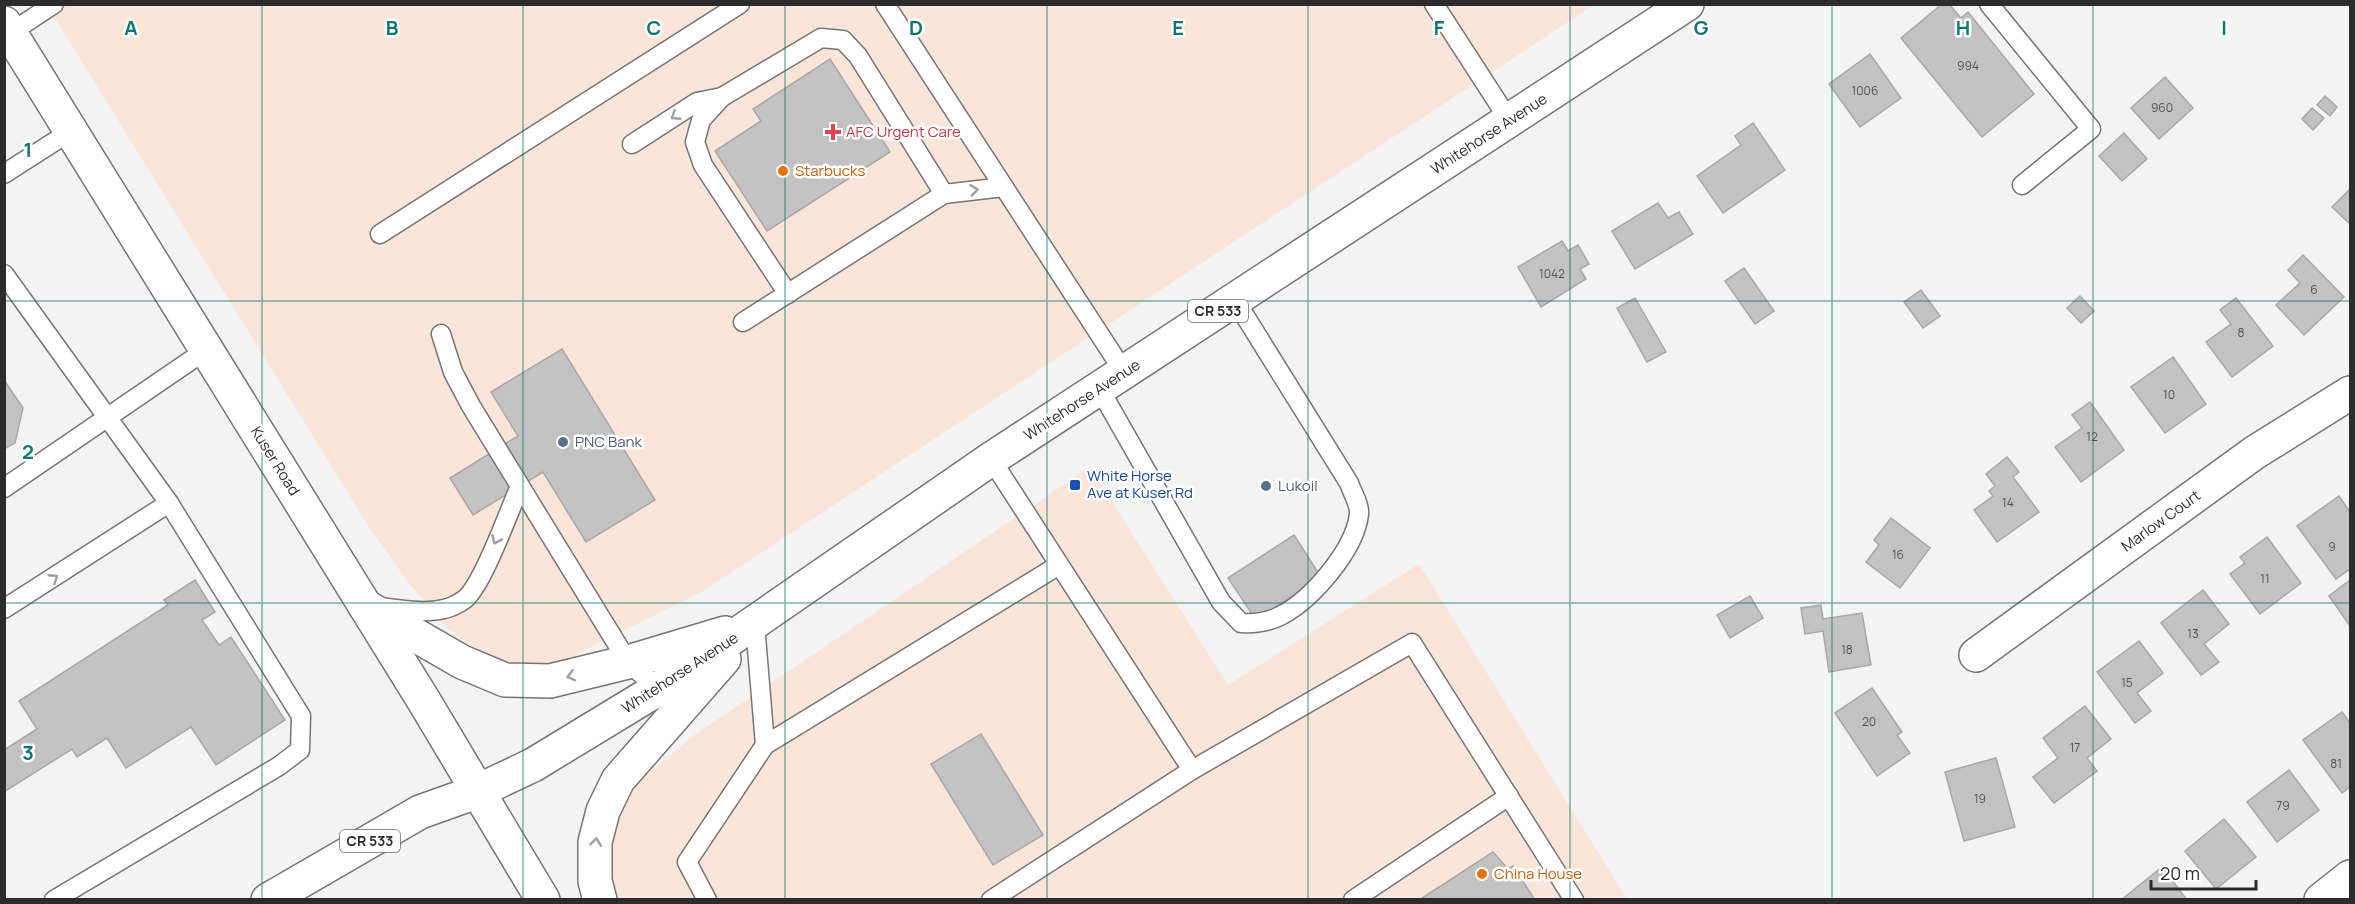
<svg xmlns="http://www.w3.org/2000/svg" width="2355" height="904" font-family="Manrope,sans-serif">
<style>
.commercial{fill:#fbe4d8}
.building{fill:#c3c2c3;stroke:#a9a8a8;stroke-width:1.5}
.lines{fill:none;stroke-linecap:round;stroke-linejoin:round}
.lane-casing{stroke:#757575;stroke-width:21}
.street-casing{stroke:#757575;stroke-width:36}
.secondary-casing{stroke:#757575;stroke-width:36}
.primary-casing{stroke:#757575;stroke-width:36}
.lane{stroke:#fff;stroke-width:18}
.street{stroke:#fff;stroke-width:33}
.secondary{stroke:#fff;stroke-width:33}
.primary{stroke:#fff;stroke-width:33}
.oneway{stroke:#a0a0a0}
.grid{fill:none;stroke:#0f766e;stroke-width:1.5;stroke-opacity:0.55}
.health-dot{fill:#e0444e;stroke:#fff;stroke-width:2}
.food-dot{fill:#e8710a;stroke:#fff;stroke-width:2}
.service-dot{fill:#5c6f8a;stroke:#fff;stroke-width:2}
.transit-dot{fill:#1a4fb4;stroke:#fff;stroke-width:2}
.labels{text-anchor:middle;stroke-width:5;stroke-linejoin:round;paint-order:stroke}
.number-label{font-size:12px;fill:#525252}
.shield{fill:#fff;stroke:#6b6b6c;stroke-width:1.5}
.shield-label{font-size:14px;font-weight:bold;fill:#2c2c2d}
.health-label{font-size:15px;fill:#be3a42;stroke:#fff;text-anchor:start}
.street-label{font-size:15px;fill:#2c2c2d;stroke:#fff}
.food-label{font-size:15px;fill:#c56008;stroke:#fff;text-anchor:start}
.service-label{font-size:15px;fill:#4e5e75;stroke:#fff;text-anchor:start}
.transit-label{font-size:15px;fill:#164399;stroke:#fff;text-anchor:start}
.grid-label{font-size:20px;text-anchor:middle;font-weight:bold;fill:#0f766e;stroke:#fff;stroke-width:5;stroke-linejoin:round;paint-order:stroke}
</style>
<rect width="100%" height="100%" fill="#f3f3f4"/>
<g class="commercial">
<path d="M47,5H1594L703,591L571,657L531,668L498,663L469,645L444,625L408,582L369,527Z"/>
<path d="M1090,467L1228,685L1419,564L1627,899L612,900L603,842L626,792L693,736Z"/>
</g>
<g class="building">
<path d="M1942,4H1949L1961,18L1968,12L2034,94L1982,137L1901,38Z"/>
<path d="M1870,54L1901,98L1860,127L1829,84Z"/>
<path d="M830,59L890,152L767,231L715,151L761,121L753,109Z"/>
<path d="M2165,77L2193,108L2159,139L2131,108Z"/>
<path d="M2325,96L2337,107L2330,116L2317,105Z"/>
<path d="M2312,108L2324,118L2313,130L2302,119Z"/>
<path d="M1753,123L1785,170L1723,213L1697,176L1741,145L1735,136Z"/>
<path d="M2124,133L2147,159L2122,181L2099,156Z"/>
<path d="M2350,189V224L2332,207Z"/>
<path d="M1658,203L1668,218L1679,212L1693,234L1635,269L1612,231Z"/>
<path d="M1562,241L1568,251L1578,245L1589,264L1580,269L1586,279L1541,307L1518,267Z"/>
<path d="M2303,255L2344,297L2304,335L2276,305L2300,283L2288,270Z"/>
<path d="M1744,268L1774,311L1755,324L1725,281Z"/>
<path d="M1921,290L1940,316L1923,328L1904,302Z"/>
<path d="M2080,296L2094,311L2081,323L2067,308Z"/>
<path d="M1635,298L1666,352L1647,362L1617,308Z"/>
<path d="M2236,298L2273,346L2232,377L2206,342L2231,324L2220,310Z"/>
<path d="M562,349L655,500L586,542L543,472L473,515L450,478L518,436L491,392Z"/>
<path d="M2173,357L2206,404L2165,433L2131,387Z"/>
<path d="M4,380L23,408L15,443L4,449Z"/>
<path d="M2090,402L2124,450L2081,482L2055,447L2082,428L2072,415Z"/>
<path d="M2007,457L2019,472L2013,477L2039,512L1997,542L1974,510L1993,496L1989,491L1995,486L1986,474Z"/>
<path d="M2339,496L2350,512V569L2336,579L2297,526Z"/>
<path d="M1891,518L1930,548L1900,588L1866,562L1879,545L1874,540Z"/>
<path d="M1294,535L1321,577L1256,620L1228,578Z"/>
<path d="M2267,537L2301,583L2260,614L2230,574L2245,563L2240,557Z"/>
<path d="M195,580L215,612L202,620L219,645L231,637L285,720L216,765L191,727L126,768L107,738L77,757L72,749L4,792V750L37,729L19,701L168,605L164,600Z"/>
<path d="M2350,580V626L2329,596Z"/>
<path d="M2203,590L2229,624L2204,644L2219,662L2201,675L2161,623Z"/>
<path d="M1750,596L1763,618L1730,638L1717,615Z"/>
<path d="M1821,605L1823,619L1862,613L1871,665L1829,672L1823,631L1805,634L1801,608Z"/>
<path d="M2139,641L2163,673L2137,693L2151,711L2135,723L2097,672Z"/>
<path d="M1872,688L1902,732L1897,735L1910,753L1877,776L1835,713Z"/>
<path d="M2085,706L2111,739L2087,758L2097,771L2054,803L2033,777L2058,758L2043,738Z"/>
<path d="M2342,712L2350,723V787L2342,793L2303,740Z"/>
<path d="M981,734L1043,835L993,865L931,764Z"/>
<path d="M1996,758L2015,827L1964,841L1945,772Z"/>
<path d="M2289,770L2319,810L2277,842L2247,802Z"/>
<path d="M2224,819L2256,857L2216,889L2185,851Z"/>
<path d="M1493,852L1508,869L1513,866L1535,900H1419Z"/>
<path d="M2162,867L2187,900H2121Z"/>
</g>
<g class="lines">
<g class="lane-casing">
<g id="lane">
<path d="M885,4L1124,372"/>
<path d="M1434,4L1509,120"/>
<path d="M1989,4L2091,129L2022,185"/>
<path d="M10,33L54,4"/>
<path d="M632,144L697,102L722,97"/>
<path d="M4,174L71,131"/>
<path d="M380,234L740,4"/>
<path d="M4,274L169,503L301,716L300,750L279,766L54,900"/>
<path d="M788,294L703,165L695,142L701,120L722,97L821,38L843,40L858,56L944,194"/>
<path d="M743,322L944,194L1004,187"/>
<path d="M441,334L453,372L471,406L520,486L628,662L658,689"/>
<path d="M1099,388L1221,602L1241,623C1256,624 1269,622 1282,615C1312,599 1355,550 1359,514C1360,505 1352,492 1349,483L1235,300"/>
<path d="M991,459L1192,770L1412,643L1574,900"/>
<path d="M4,488L206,350"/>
<path d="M379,607C399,609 423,614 444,609C450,608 460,603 465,599C483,584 509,511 520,486"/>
<path d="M4,609L169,503"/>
<path d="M755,624L765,745"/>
<path d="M707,900L687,862L765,745L1059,565"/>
<path d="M991,900L1192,770"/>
<path d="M1353,900L1509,796"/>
</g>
</g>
<g class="street-casing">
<g id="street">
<path d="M1976,655L2254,453L2350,393"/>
<path d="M2321,900L2350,877"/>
</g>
</g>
<g class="secondary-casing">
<path id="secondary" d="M4,23L424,701L543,900"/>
</g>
<g class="primary-casing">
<g id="primary">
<path d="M365,606L462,662L505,680L550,681L628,662L725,633"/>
<path d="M268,900L420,812L476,792L533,765L658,689L991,459L1687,4"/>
<path d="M600,900L595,881V842L603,811L618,780L724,659"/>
</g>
</g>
<use href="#lane" class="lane"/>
<use href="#street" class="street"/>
<use href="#secondary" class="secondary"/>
<use href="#primary" class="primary"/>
</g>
<defs><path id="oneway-chevron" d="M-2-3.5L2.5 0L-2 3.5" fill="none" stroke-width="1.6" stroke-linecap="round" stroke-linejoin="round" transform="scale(1.5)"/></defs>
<g class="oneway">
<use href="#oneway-chevron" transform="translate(675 116) rotate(147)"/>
<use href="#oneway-chevron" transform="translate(974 190) rotate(-7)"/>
<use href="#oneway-chevron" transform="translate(496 540) rotate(114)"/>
<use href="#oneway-chevron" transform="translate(54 578) rotate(-33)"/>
<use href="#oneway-chevron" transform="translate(571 676) rotate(166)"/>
<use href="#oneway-chevron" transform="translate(596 842) rotate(-83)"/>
</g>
<path class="grid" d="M262,4V900M523,4V900M785,4V900M1047,4V900M1308,4V900M1570,4V900M1832,4V900M2093,4V900M4,301H2350M4,603H2350"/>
<path class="health-dot" d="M830 123h6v6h6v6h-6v6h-6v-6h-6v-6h6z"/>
<g class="food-dot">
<circle cx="783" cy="171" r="6"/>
<circle cx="1482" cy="874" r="6"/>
</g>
<g class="service-dot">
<circle cx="563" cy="442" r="6"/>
<circle cx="1266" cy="486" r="6"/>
</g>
<rect class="transit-dot" x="1069" y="479" width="12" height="12" rx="3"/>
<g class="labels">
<g class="number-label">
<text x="1968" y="70">994</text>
<text x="1865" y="95">1006</text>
<text x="2162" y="112">960</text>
<text x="1552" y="278">1042</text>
<text x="2314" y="294">6</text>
<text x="2241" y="337">8</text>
<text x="2169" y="399">10</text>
<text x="2092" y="441">12</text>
<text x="2008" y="507">14</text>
<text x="2332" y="551">9</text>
<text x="1898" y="559">16</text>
<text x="2265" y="583">11</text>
<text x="2193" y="638">13</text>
<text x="1847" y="654">18</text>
<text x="2127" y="687">15</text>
<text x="1869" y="726">20</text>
<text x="2075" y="752">17</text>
<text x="2336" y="768">81</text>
<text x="1980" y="803">19</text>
<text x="2283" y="810">79</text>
</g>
<g class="shield">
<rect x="1188" y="300" width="60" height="22" rx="4.5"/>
<rect x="340" y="830" width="60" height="22" rx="4.5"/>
</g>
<g class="shield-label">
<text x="1218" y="316">CR 533</text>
<text x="370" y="846">CR 533</text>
</g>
<g class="health-label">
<text x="846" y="137">AFC Urgent Care</text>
</g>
<g class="street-label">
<text transform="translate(1489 134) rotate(-33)" y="5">Whitehorse Avenue</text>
<text transform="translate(1082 400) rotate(-33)" y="5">Whitehorse Avenue</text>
<text transform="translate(275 461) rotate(58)" y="5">Kuser Road</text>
<text transform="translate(2161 521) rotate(-36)" y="5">Marlow Court</text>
<text transform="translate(680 673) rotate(-33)" y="5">Whitehorse Avenue</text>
</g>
<g class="food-label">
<text x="795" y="176">Starbucks</text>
<text x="1494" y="879">China House</text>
</g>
<g class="service-label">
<text x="575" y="447">PNC Bank</text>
<text x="1278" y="491">Lukoil</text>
</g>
<g class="transit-label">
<text x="1087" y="481">White Horse<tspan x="1087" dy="17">Ave at Kuser Rd</tspan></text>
</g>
</g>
<g class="grid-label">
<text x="131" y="35">A</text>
<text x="392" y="35">B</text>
<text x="654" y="35">C</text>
<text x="916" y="35">D</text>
<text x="1178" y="35">E</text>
<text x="1439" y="35">F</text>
<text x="1701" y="35">G</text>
<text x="1963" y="35">H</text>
<text x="2224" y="35">I</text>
<text x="28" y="157">1</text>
<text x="28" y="459">2</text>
<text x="28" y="760">3</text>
</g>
<rect width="2355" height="904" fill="none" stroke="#2c2c2d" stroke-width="12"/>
<path d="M2151 880v9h105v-9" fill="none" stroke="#2c2c2d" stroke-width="3"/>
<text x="2160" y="880" font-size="18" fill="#2c2c2d" stroke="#ffffff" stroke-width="4.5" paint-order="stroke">20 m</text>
</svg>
